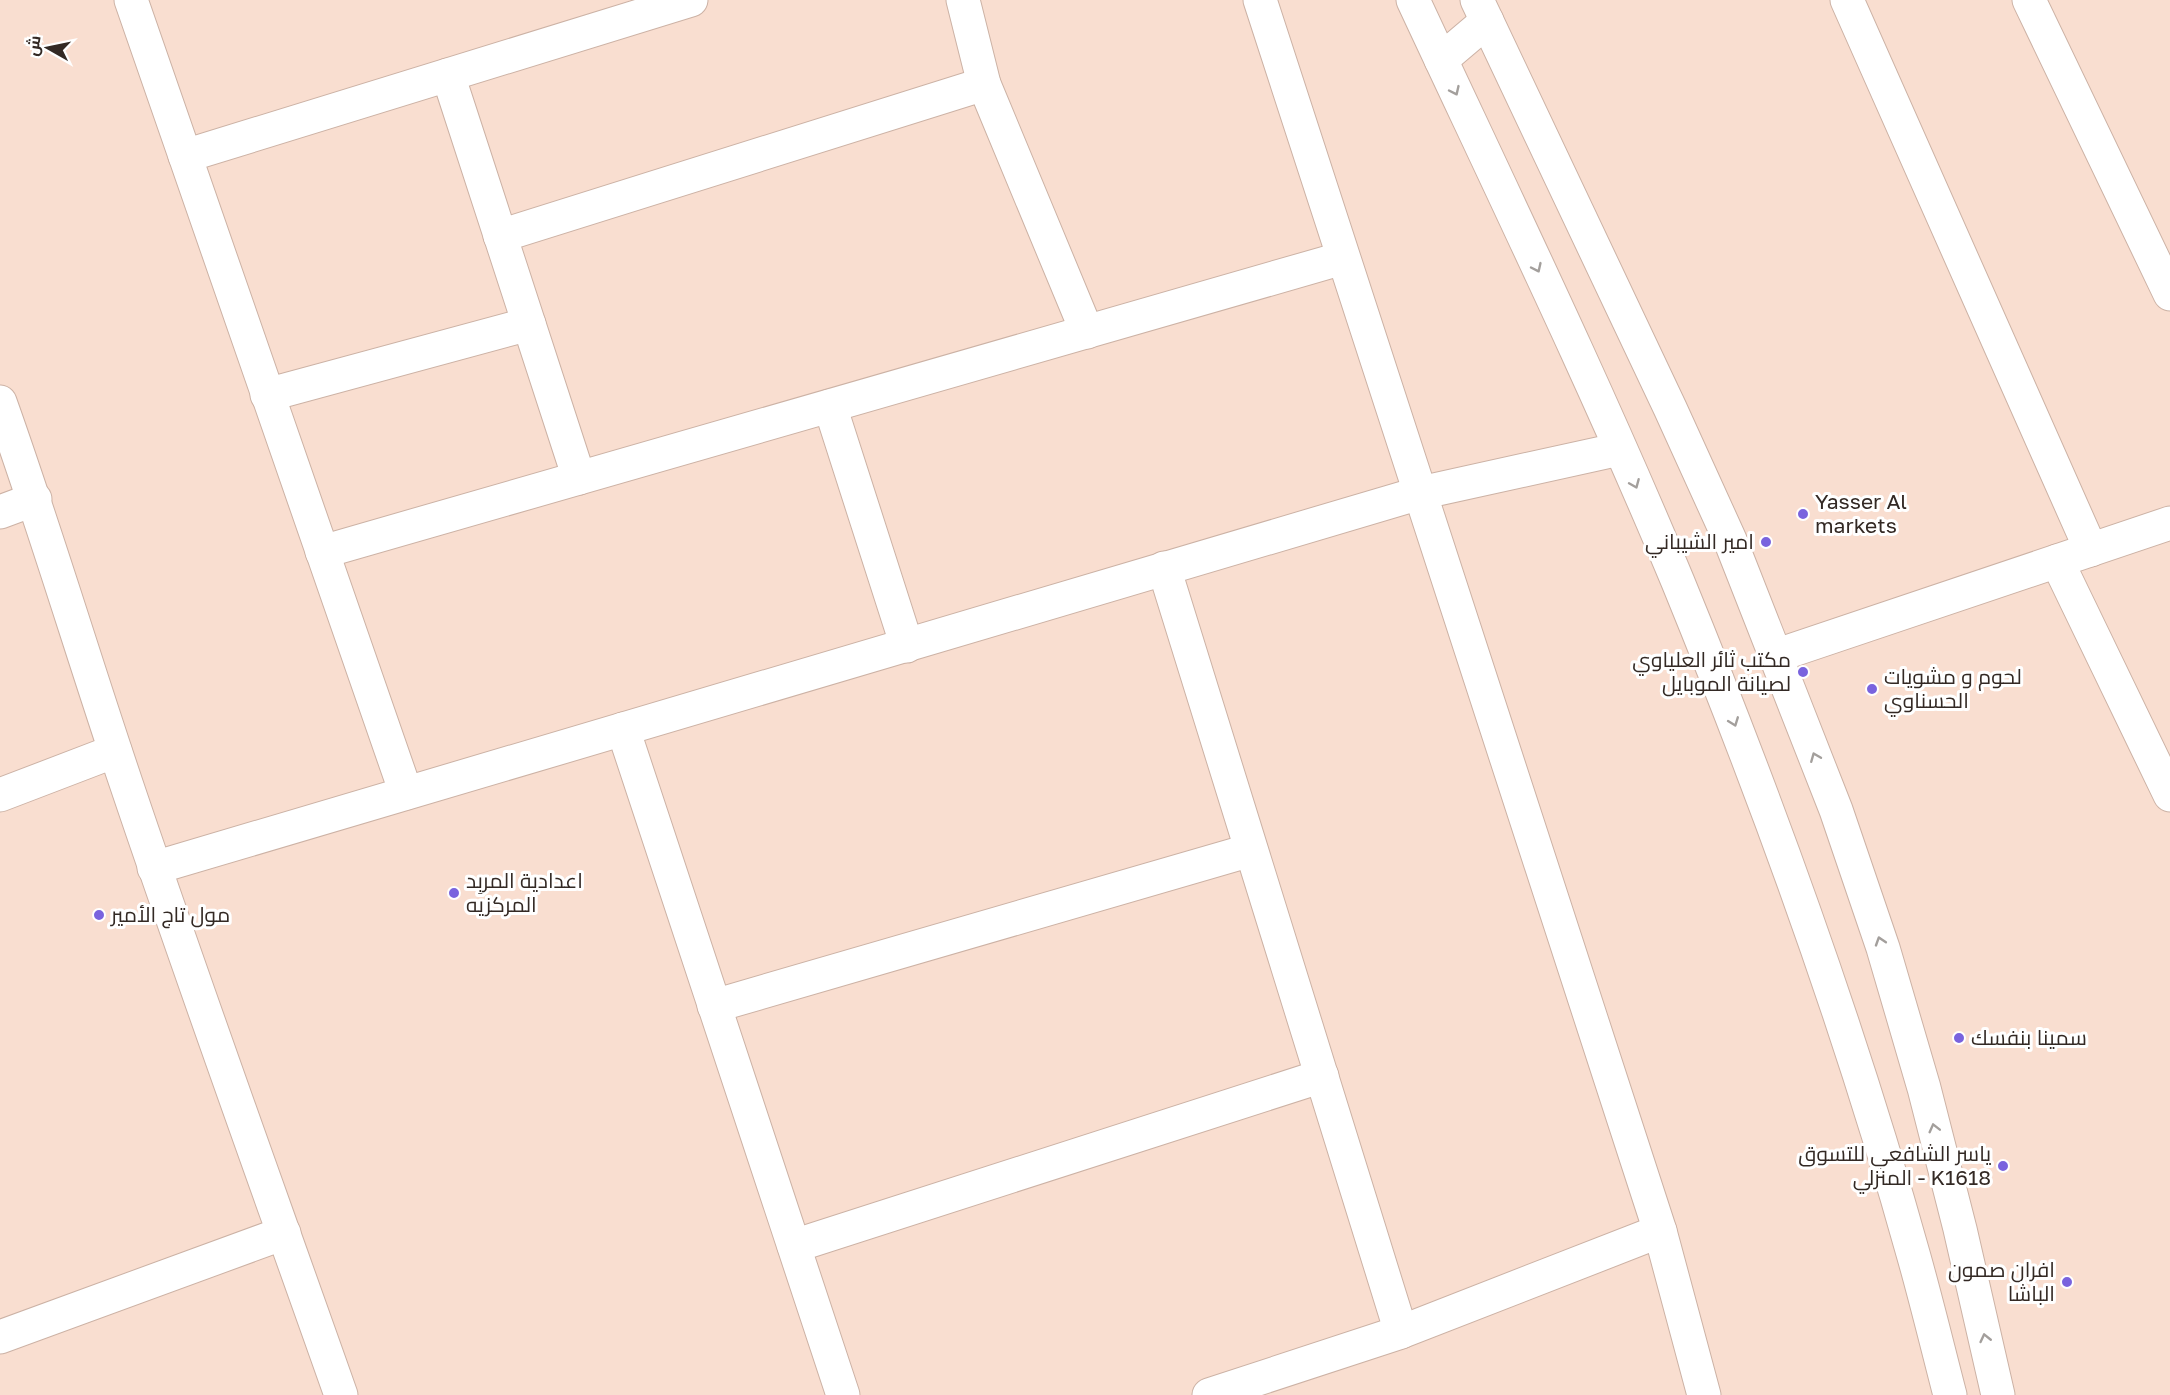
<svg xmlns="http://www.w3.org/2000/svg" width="2170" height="1395" font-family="'Golos Text',Cairo,sans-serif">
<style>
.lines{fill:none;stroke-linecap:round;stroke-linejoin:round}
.street-casing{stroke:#ccb2a5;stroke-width:35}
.secondary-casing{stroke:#ccb2a5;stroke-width:35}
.street{stroke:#fff;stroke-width:33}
.secondary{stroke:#fff;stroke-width:33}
.oneway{stroke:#a39f9c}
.poi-dot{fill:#7963de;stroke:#fff;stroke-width:2}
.labels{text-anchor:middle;stroke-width:6;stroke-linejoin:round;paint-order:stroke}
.poi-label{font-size:21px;fill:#332924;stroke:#fff;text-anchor:start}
</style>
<rect width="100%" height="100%" fill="#f9ded0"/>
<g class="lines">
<g class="street-casing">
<g id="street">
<path d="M131,0L406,793"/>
<path d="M963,0L984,84L1087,332"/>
<path d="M1260,0L1660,1231L1704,1395"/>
<path d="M1847,0L2091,550"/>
<path d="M2029,0L2170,294"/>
<path d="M448,75L579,478"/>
<path d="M185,156L691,0"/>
<path d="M500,236L984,84"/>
<path d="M267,395L529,324"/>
<path d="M0,402C45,528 83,656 126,783C195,988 269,1191 341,1395"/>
<path d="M830,406L907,646"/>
<path d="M0,512L35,499"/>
<path d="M322,552L1343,258"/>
<path d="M2057,561L2170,795"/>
<path d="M1164,568L1401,1332"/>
<path d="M1775,656L2170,523"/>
<path d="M623,729L843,1395"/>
<path d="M0,795L115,751"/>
<path d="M154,868L1420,493L1620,449"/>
<path d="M714,1006L1251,850"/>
<path d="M794,1246L1322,1076"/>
<path d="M0,1337L284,1233"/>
<path d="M1209,1395L1401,1332L1660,1231"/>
</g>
</g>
<g class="secondary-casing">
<g id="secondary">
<path d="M1413,0C1503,193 1596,385 1678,582C1768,802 1850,1027 1914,1257C1927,1303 1938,1349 1950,1395"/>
<path d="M1477,0L1670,408L1730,540L1836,810L1883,948L1924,1088L1960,1229L1998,1395"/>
<path d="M1441,60L1487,21"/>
</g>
</g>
<use href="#street" class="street"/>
<use href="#secondary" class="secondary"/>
</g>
<defs><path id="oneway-chevron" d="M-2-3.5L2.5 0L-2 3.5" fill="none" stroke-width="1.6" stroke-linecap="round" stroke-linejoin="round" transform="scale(1.5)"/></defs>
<g class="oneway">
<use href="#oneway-chevron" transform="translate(1455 91) rotate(65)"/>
<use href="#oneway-chevron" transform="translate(1537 268) rotate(65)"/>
<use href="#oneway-chevron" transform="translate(1635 484) rotate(67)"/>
<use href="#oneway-chevron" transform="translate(1734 722) rotate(69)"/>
<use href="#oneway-chevron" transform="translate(1815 757) rotate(-112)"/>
<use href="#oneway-chevron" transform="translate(1880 941) rotate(-108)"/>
<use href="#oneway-chevron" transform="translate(1934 1128) rotate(-104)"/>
<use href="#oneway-chevron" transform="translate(1985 1338) rotate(-103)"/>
</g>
<g class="poi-dot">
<circle cx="1803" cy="514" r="6"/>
<circle cx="1766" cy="542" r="6"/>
<circle cx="1803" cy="672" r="6"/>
<circle cx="1872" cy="689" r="6"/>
<circle cx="454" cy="893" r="6"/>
<circle cx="99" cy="915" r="6"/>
<circle cx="1959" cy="1038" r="6"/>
<circle cx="2003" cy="1166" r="6"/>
<circle cx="2067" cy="1282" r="6"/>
</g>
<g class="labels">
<g class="poi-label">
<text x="1815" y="509">Yasser Al<tspan x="1815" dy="24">markets</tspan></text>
<text x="1754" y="549" text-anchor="end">امير الشيباني</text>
<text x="1791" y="667" text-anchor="end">مكتب ثائر العلياوي<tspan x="1791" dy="24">لصيانة الموبايل</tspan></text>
<text x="1884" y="684">لحوم و مشويات<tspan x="1884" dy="24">الحسناوي</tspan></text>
<text x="466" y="888">اعدادية المربِد<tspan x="466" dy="24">المركزيه</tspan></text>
<text x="111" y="922">مول تاج الأمير</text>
<text x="1971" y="1045">سمينا بنفسك</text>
<text x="1991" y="1161" text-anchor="end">ياسر الشافعي للتسوق<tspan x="1991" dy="24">المنزلي - K1618</tspan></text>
<text x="2055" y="1277" text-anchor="end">افران صمون<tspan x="2055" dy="24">الباشا</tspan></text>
</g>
</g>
<g transform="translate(48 48) rotate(279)" stroke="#ffffff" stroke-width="4.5" paint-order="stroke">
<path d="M0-4.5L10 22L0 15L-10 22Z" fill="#332924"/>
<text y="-9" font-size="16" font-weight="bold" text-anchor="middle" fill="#332924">ش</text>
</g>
</svg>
